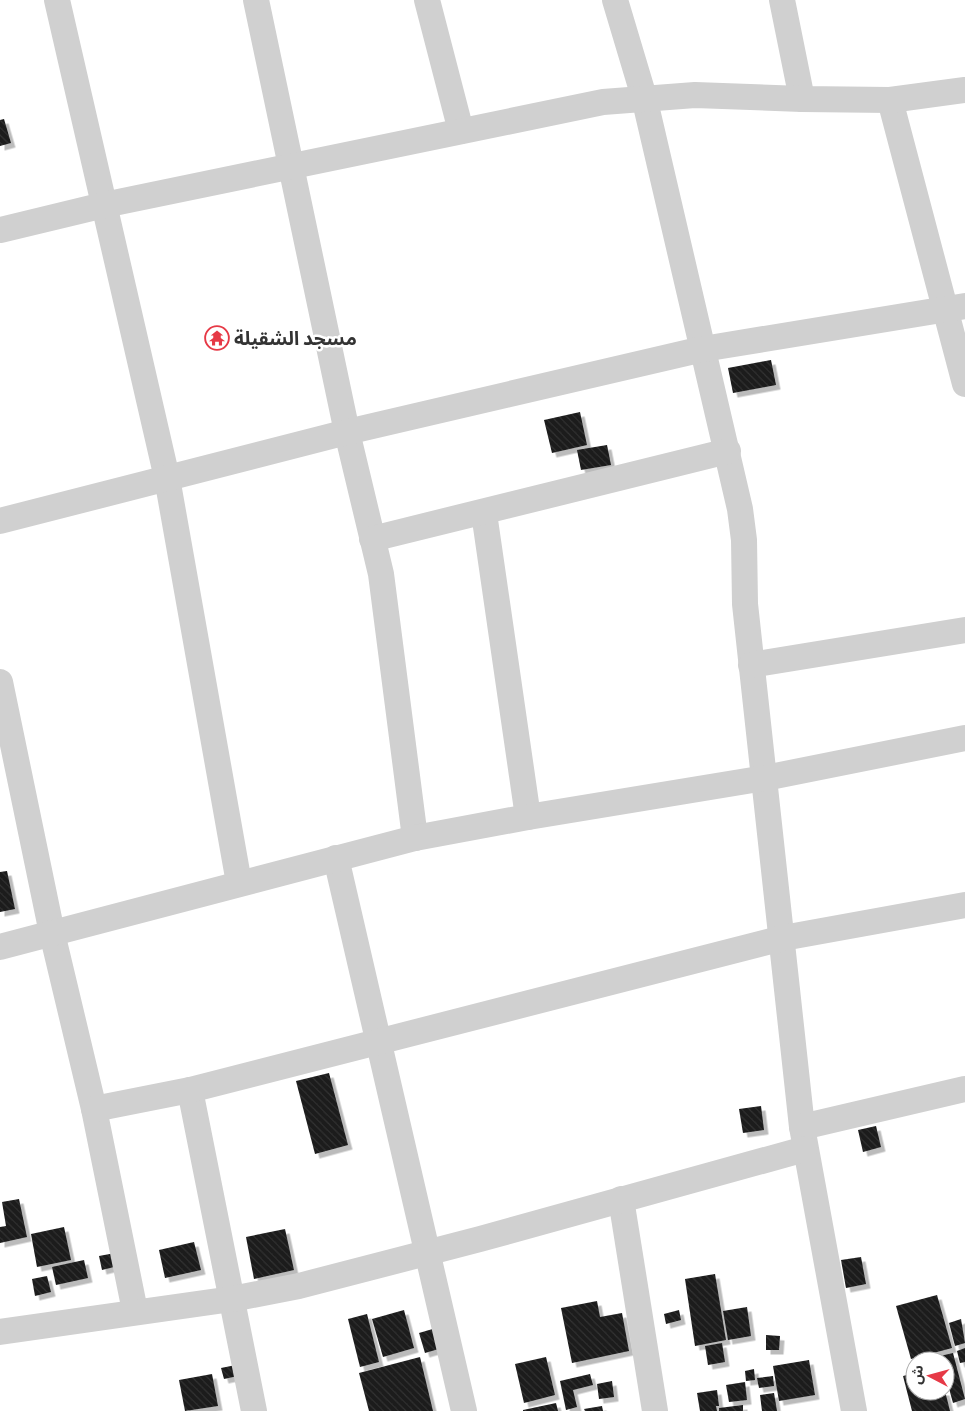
<svg xmlns="http://www.w3.org/2000/svg" width="965" height="1411" font-family="'PT Sans Narrow','Noto Sans Arabic',sans-serif">
<style>
.building{fill:url(#building-back-hatch);filter:url(#shadow)}
.lines{fill:none;stroke-linecap:round;stroke-linejoin:round}
.minor{stroke:#d0d0d0;stroke-width:26}
.labels{text-anchor:middle;stroke-width:5;stroke-linejoin:round;paint-order:stroke}
.poi-label{font-size:19px;font-weight:bold;fill:#333;stroke:#fff;text-anchor:start}
</style>
<defs>
<pattern id="building-back-hatch" width="6" height="6" patternUnits="userSpaceOnUse" patternTransform="scale(1.25)"><rect width="6" height="6" fill="#1a1a1a"/><path d="M-1 5l2 2M0 0l6 6M5-1l2 2" fill="none" stroke="#333"/></pattern>
<filter id="shadow"><feDropShadow dx="4.5" dy="4.5" stdDeviation="0" flood-color="#0004"/></filter>
</defs>
<rect width="100%" height="100%" fill="#fff"/>
<g class="building">
<path d="M4,119L11,143L0,146V120Z"/>
<path d="M771,360L776,385L733,393L728,368Z"/>
<path d="M580,412L587,445L552,453L544,420Z"/>
<path d="M607,445L611,465L581,470L577,450Z"/>
<path d="M7,871L15,909L0,912V872Z"/>
<path d="M329,1073L348,1145L315,1154L296,1081Z"/>
<path d="M761,1106L764,1130L743,1133L739,1109Z"/>
<path d="M876,1126L881,1147L863,1152L858,1130Z"/>
<path d="M19,1199L27,1237L0,1243V1227L6,1226L2,1202Z"/>
<path d="M64,1227L71,1260L37,1267L31,1234Z"/>
<path d="M285,1229L294,1270L254,1279L246,1237Z"/>
<path d="M194,1242L201,1270L165,1278L159,1250Z"/>
<path d="M115,1253L118,1266L102,1270L99,1256Z"/>
<path d="M861,1257L866,1284L846,1288L841,1260Z"/>
<path d="M84,1260L88,1278L56,1285L52,1267Z"/>
<path d="M715,1274L726,1340L695,1346L685,1279Z"/>
<path d="M47,1276L51,1292L35,1296L32,1279Z"/>
<path d="M937,1295L952,1348L911,1359L896,1306Z"/>
<path d="M597,1301L600,1317L622,1313L629,1351L572,1363L561,1308Z"/>
<path d="M747,1307L751,1336L728,1340L723,1311Z"/>
<path d="M404,1310L414,1348L383,1357L372,1319Z"/>
<path d="M679,1310L681,1320L666,1324L664,1314Z"/>
<path d="M367,1314L379,1362L360,1367L348,1319Z"/>
<path d="M961,1319L965,1343L955,1346L949,1323Z"/>
<path d="M436,1328L442,1348L425,1353L419,1333Z"/>
<path d="M766,1335L780,1336L779,1350H766Z"/>
<path d="M722,1343L725,1362L708,1365L705,1346Z"/>
<path d="M965,1348V1362L960,1363L957,1351Z"/>
<path d="M953,1353L965,1399L953,1403L945,1374V1361H942L940,1356Z"/>
<path d="M420,1357L433,1411H369L359,1373Z"/>
<path d="M546,1357L555,1395L524,1403L515,1364Z"/>
<path d="M809,1360L815,1395L779,1401L773,1366Z"/>
<path d="M236,1365L238,1376L224,1379L221,1368Z"/>
<path d="M754,1369L755,1380L746,1381L745,1371Z"/>
<path d="M915,1373V1391H945L950,1411H912L903,1376Z"/>
<path d="M212,1374L218,1406L185,1411L179,1380Z"/>
<path d="M590,1374L593,1385L573,1390L577,1407L566,1410L560,1381Z"/>
<path d="M773,1376L774,1386L759,1388L757,1378Z"/>
<path d="M612,1381L614,1397L599,1399L597,1384Z"/>
<path d="M745,1382L747,1400L729,1402L726,1385Z"/>
<path d="M717,1390L719,1406H716L717,1411H700L697,1393Z"/>
<path d="M774,1393L777,1411H762L760,1395Z"/>
<path d="M556,1403L558,1411H523V1410Z"/>
<path d="M743,1405V1411H719V1408Z"/>
<path d="M602,1406L603,1411H585L584,1409Z"/>
</g>
<g class="lines">
<g class="minor">
<path d="M57,0L167,478L239,883"/>
<path d="M256,0L347,432L381,574L415,838"/>
<path d="M427,0L461,131"/>
<path d="M615,0L644,97L740,509L744,540L745,604L802,1127L854,1411"/>
<path d="M782,0L802,99"/>
<path d="M890,100L965,384"/>
<path d="M0,230L104,205L603,102L695,95L802,99L890,100L965,90"/>
<path d="M484,513L528,817"/>
<path d="M0,521L347,432L703,349L965,306"/>
<path d="M372,539L728,451"/>
<path d="M751,665L965,630"/>
<path d="M0,682L52,933L94,1109L135,1311"/>
<path d="M336,858L464,1411"/>
<path d="M0,947L415,838L528,817L765,778L965,738"/>
<path d="M190,1090L254,1411"/>
<path d="M94,1109L190,1090L783,938L965,905"/>
<path d="M802,1127L965,1089"/>
<path d="M621,1199L655,1411"/>
<path d="M0,1332L232,1299L299,1286L480,1239L805,1149"/>
</g>
</g>
<defs>
<g id="temple-ring" transform="scale(1.25)"><circle r="9.5" fill="#fff" stroke="#e63946" stroke-width="1.5"/><path d="M0-6L5-2H3V0L6.5 2.5H4V6H1.5V3h-3V6H-4V2.5H-6.5L-3 0V-2H-5Z" fill="#e63946"/></g>
</defs>
<g fill-rule="evenodd">
<use href="#temple-ring" x="217" y="338"/>
</g>
<g class="labels">
<g class="poi-label">
<text x="234" y="345">مسجد الشقيلة</text>
</g>
</g>
<g transform="translate(930 1376) rotate(276)"><circle r="24" fill="#ffffff" stroke="#adadad"/>
<path d="M0-4L9 19L0 12L-9 19Z" fill="#e63946"/>
<text y="-8" font-size="14" font-weight="bold" text-anchor="middle" fill="#333333">ش</text>
</g>
</svg>
